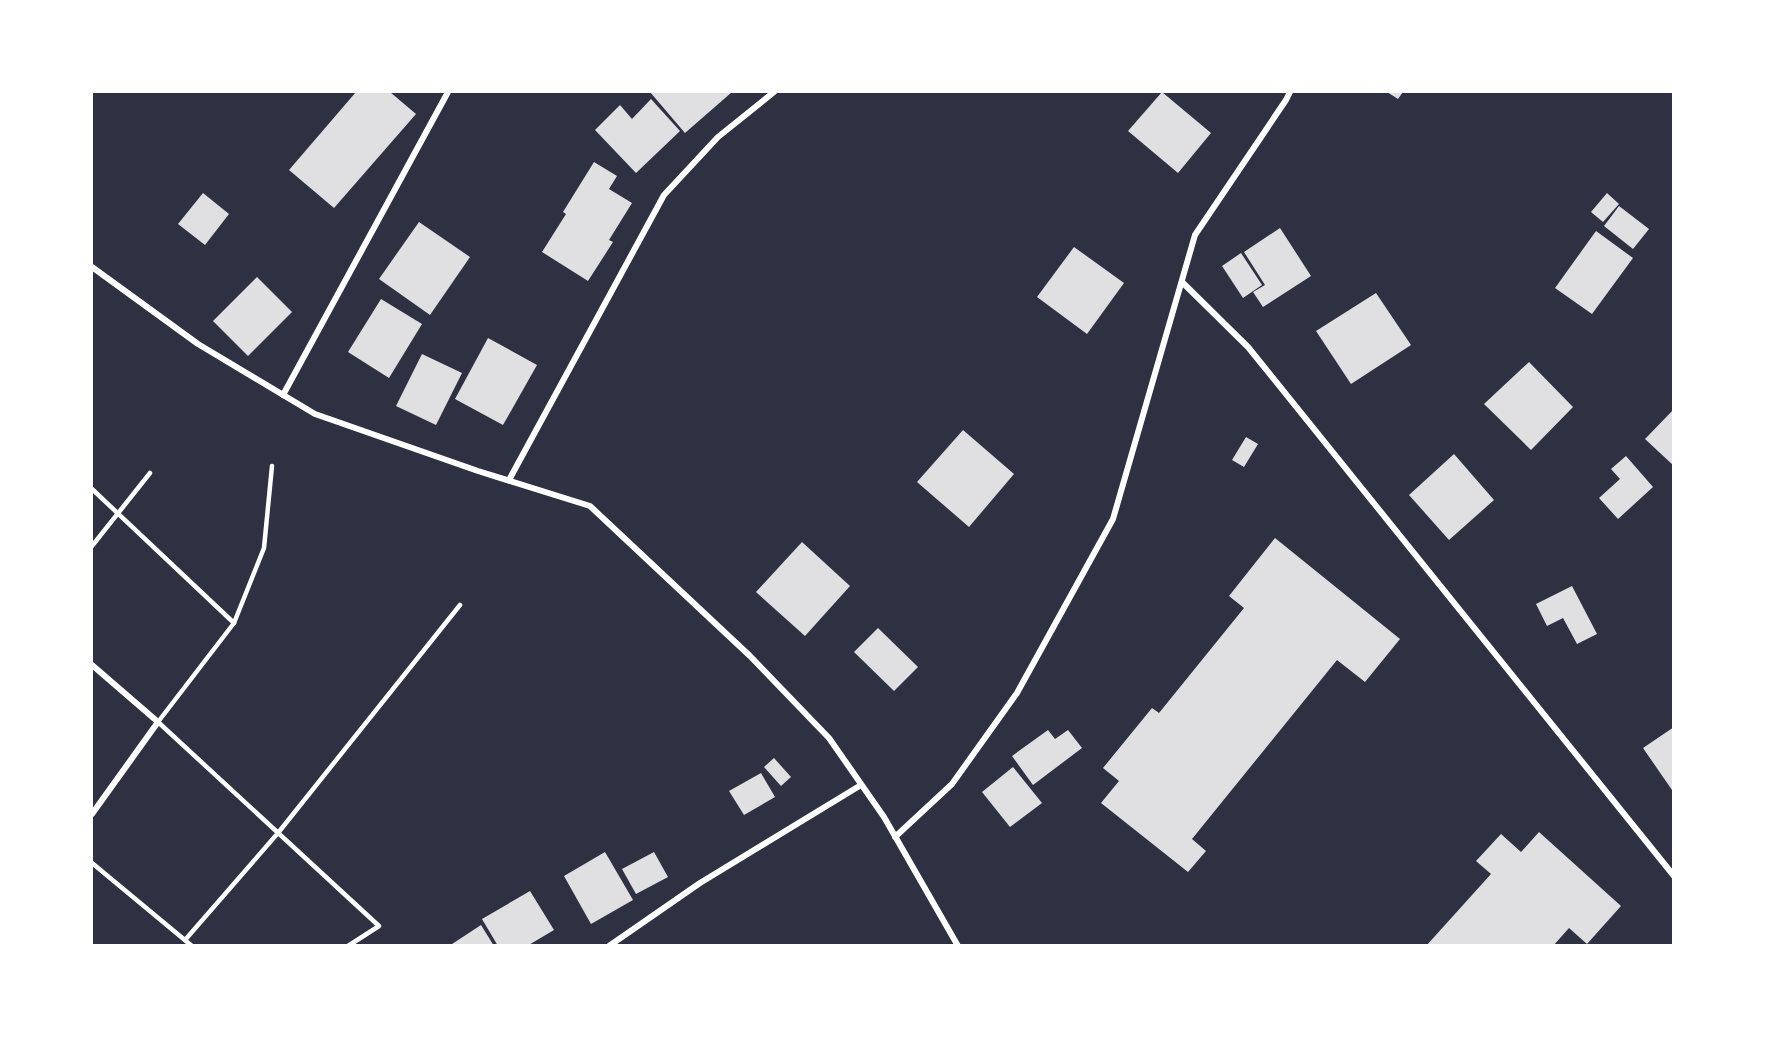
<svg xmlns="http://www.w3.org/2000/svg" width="1765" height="1037" font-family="Barlow,sans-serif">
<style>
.building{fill:#e0e0e3}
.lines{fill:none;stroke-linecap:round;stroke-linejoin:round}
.service{stroke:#fff;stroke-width:4.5}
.minor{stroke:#fff;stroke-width:6}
</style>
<rect width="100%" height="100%" fill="#2d3142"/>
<g class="building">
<path d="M356,92H390L416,114L334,208L289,170Z"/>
<path d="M650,92H732L685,133Z"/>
<path d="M1162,92L1211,133L1178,173L1128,131Z"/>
<path d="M1387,92H1403L1398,99Z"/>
<path d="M651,99L680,131L636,173L595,130L620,105L632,119Z"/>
<path d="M594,162L617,176L609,189L632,203L609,240L613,242L588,281L542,252L566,214L563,212Z"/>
<path d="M203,193L229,214L205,245L178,224Z"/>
<path d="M1607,193L1619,204L1603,222L1591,212Z"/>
<path d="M1619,206L1649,229L1633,249L1604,226Z"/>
<path d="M419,222L470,257L430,315L379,279Z"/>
<path d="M1280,228L1311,276L1263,307L1253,292L1265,285L1244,252Z"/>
<path d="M1596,231L1633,258L1592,314L1555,288Z"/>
<path d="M1074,247L1124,283L1087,334L1037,297Z"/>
<path d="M1241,253L1262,285L1243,298L1222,266Z"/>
<path d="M257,277L292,312L248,356L213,321Z"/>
<path d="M1376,293L1411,345L1351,384L1316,331Z"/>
<path d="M381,299L422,324L389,378L348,352Z"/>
<path d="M488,338L537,365L503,425L455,399Z"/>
<path d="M422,354L462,373L436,425L396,406Z"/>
<path d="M1529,362L1573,407L1531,450L1484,404Z"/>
<path d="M1674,409V466L1645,439Z"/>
<path d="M963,430L1014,474L969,527L917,482Z"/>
<path d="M1246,437L1258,444L1244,467L1232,460Z"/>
<path d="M1454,454L1494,500L1449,540L1409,495Z"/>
<path d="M1626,456L1653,487L1618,519L1599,498L1620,479L1611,469Z"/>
<path d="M1275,538L1400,639L1365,682L1337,660L1192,839L1206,851L1188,872L1101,803L1119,781L1103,768L1152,708L1159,713L1244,608L1229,596Z"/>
<path d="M802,542L850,586L805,636L756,592Z"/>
<path d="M1572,586L1597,634L1577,644L1563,618L1547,626L1536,604Z"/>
<path d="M878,628L918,667L894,691L854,652Z"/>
<path d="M1674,727V788L1672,790L1643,748Z"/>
<path d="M1048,730L1055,739L1068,730L1082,748L1033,785L1012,756Z"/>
<path d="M774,758L791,777L781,786L764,767Z"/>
<path d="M1013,767L1042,803L1010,827L982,792Z"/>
<path d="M761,773L775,797L744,815L729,791Z"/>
<path d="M1539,832L1621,906L1587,944L1569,928L1553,946H1426L1491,874L1476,861L1501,834L1521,852Z"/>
<path d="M605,852L633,900L591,924L564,876Z"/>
<path d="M654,852L668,877L636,894L622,869Z"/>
<path d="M530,891L554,930L527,946H498L482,919Z"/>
<path d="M481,925L494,946H449Z"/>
</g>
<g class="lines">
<g class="service">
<path d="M272,466L264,548L234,623L158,722L379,926L348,946"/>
<path d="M92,489L234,623"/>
<path d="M92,546L150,473"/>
<path d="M92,863L192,946"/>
<path d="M185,940L278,833L460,605"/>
</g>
<g class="minor">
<path d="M92,267L198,344L315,414L478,471L590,506L750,656L829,738L884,817L958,946"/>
<path d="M1182,282L1248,347L1674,876"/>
<path d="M283,395L448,92"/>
<path d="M509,480L664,195L718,137L774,92"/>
<path d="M92,665L158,722L92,814"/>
<path d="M895,837L952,784L1017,693L1113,519L1195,235L1286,100L1290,92"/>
<path d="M609,946L700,883L861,785"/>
</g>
</g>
<rect width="1765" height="1037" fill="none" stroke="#ffffff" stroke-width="186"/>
</svg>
